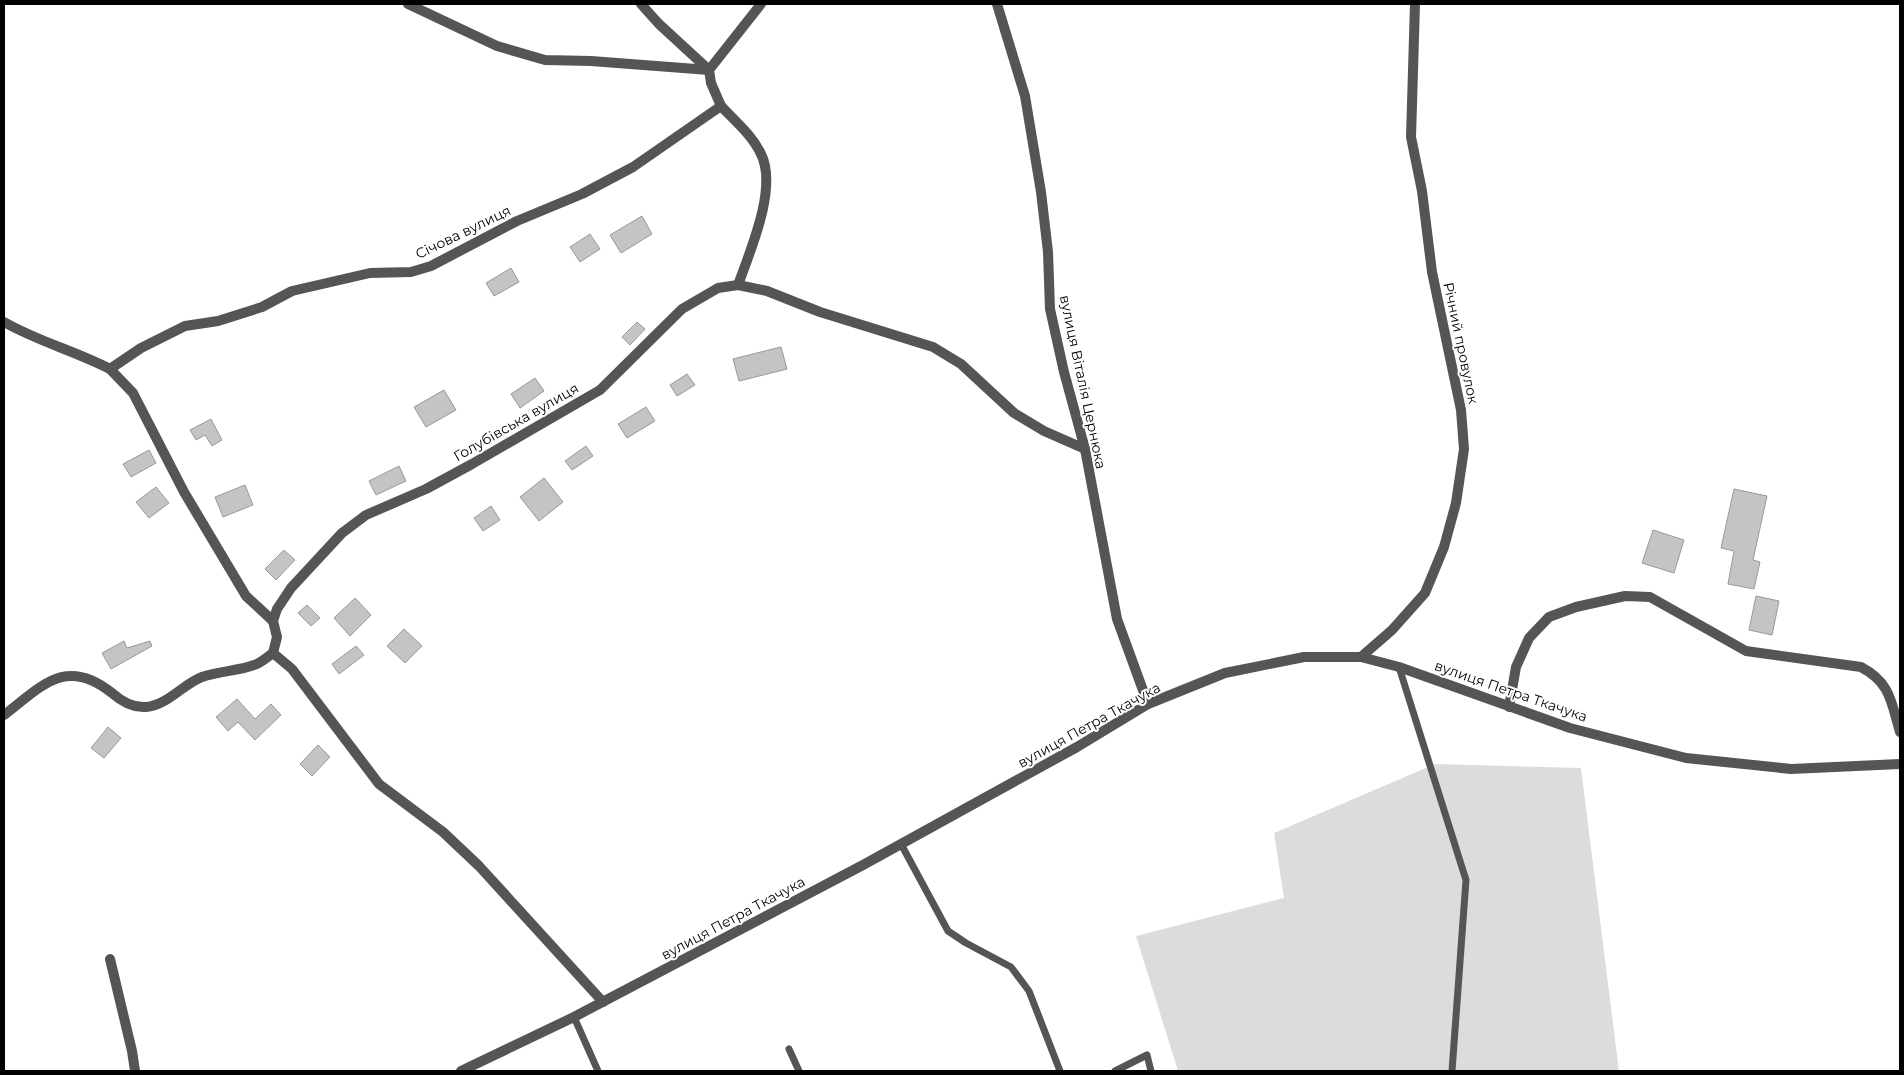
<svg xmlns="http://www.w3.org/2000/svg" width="1904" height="1075" font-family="Montserrat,sans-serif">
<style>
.green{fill:#dcdcdc}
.building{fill:#c4c4c4;stroke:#999}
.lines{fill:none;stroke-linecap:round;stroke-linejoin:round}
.service{stroke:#555;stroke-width:7}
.minor{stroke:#555;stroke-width:10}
.labels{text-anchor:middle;stroke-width:4;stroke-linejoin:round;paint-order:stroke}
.street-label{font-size:14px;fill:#000;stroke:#fff}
</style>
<rect width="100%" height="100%" fill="#fff"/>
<path class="green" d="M1435,764L1581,768L1619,1071H1178L1136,936L1284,898L1274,833Z"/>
<g class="building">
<path d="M642,216L652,234L621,253L610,235Z"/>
<path d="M590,234L600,249L580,262L570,247Z"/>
<path d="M511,268L519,282L494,296L486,283Z"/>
<path d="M637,322L645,329L630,345L622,337Z"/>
<path d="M781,347L787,369L739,381L733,359Z"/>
<path d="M687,374L695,385L677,396L670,385Z"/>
<path d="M535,378L544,391L520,408L511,394Z"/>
<path d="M444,390L456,410L426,427L414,407Z"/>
<path d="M646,407L655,421L627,438L618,424Z"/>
<path d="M211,419L222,440L212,446L205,435L196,440L190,430Z"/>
<path d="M586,446L593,456L572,470L565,461Z"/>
<path d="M149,450L156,463L131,477L123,464Z"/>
<path d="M399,466L406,481L376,495L369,481Z"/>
<path d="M544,478L563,502L539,521L520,497Z"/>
<path d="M245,485L253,505L223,517L215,497Z"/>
<path d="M156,487L169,503L149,518L136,502Z"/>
<path d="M1734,489L1767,496L1753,560L1760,562L1754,589L1728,584L1734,551L1721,548Z"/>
<path d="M491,506L500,520L483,531L474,518Z"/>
<path d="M1653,530L1684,540L1674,573L1642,563Z"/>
<path d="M284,550L295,560L276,580L265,569Z"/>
<path d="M1756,596L1779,601L1772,635L1749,630Z"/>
<path d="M355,598L371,615L350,636L334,618Z"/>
<path d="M307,605L320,618L311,626L298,613Z"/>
<path d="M404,629L422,646L405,663L387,646Z"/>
<path d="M124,641L127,648L150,641L152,646L111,669L102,653Z"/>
<path d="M356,646L364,655L339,674L332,664Z"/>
<path d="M237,699L255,719L271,704L281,715L255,740L238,722L228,731L216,717Z"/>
<path d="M108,727L121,738L104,758L91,748Z"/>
<path d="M318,745L330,757L312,776L300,764Z"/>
</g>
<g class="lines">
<g class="service">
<path d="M1399,667L1466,880L1452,1071"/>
<path d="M901,844L948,931L966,943L1011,967L1029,991L1060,1071"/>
<path d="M574,1017L598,1071"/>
<path d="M789,1049L799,1071"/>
<path d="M1115,1071L1147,1055L1151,1071"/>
</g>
<g class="minor">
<path d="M408,4L497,46L545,60L591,61L709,70"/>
<path d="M641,4L659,24L709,70"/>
<path d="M997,4L1025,96L1041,192L1048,252L1050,309L1064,372L1085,449L1117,619L1148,704"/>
<path d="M721,106C735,121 752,135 761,154C778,188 750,251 738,285"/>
<path d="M4,322C37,341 75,351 110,369L141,348L185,326L218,321L262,307L292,291L370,273L411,272L431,266L517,221L582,194L633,167L721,106L711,83L709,70L761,4"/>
<path d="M110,369L133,393L184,492L246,596L273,621"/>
<path d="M273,653L292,669L379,784L443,832L479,866L603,1002"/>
<path d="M1361,657L1392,630L1425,593L1444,547L1456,503L1464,449L1461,410L1432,272L1422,191L1411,137L1415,4"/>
<path d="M1509,707L1516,667L1529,638L1549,617L1576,607L1625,596L1650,597L1746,651L1861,667C1891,683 1891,702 1900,732"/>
<path d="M4,715C42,686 66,656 112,693C121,701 133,708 146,707C168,705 183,684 202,677C219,671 238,671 254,665C261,663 267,657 273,653L277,637L273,621L277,609L291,588L342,533L366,515L426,489L472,464L600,390L682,309L718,288L738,285L767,291L820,312L933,347L961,364L1014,413L1044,431L1085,449"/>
<path d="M110,959L132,1051L135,1071"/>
<path d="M461,1071L574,1017L863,865L1077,747L1148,704L1225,673L1304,657H1361L1399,667L1570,728L1686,758L1791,769L1900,764"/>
</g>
</g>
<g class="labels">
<g class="street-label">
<text transform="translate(463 232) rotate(-26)" y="5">Січова вулиця</text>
<text transform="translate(1461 343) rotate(78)" y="5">Річний провулок</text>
<text transform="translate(1083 382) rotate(78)" y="5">вулиця Віталія Цернюка</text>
<text transform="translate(516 422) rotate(-30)" y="5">Голубівська вулиця</text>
<text transform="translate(1511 691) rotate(19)" y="5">вулиця Петра Ткачука</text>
<text transform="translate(1089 725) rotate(-29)" y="5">вулиця Петра Ткачука</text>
<text transform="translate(733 918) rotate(-28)" y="5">вулиця Петра Ткачука</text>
</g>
</g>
<rect width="1904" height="1075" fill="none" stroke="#000000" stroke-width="10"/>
</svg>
